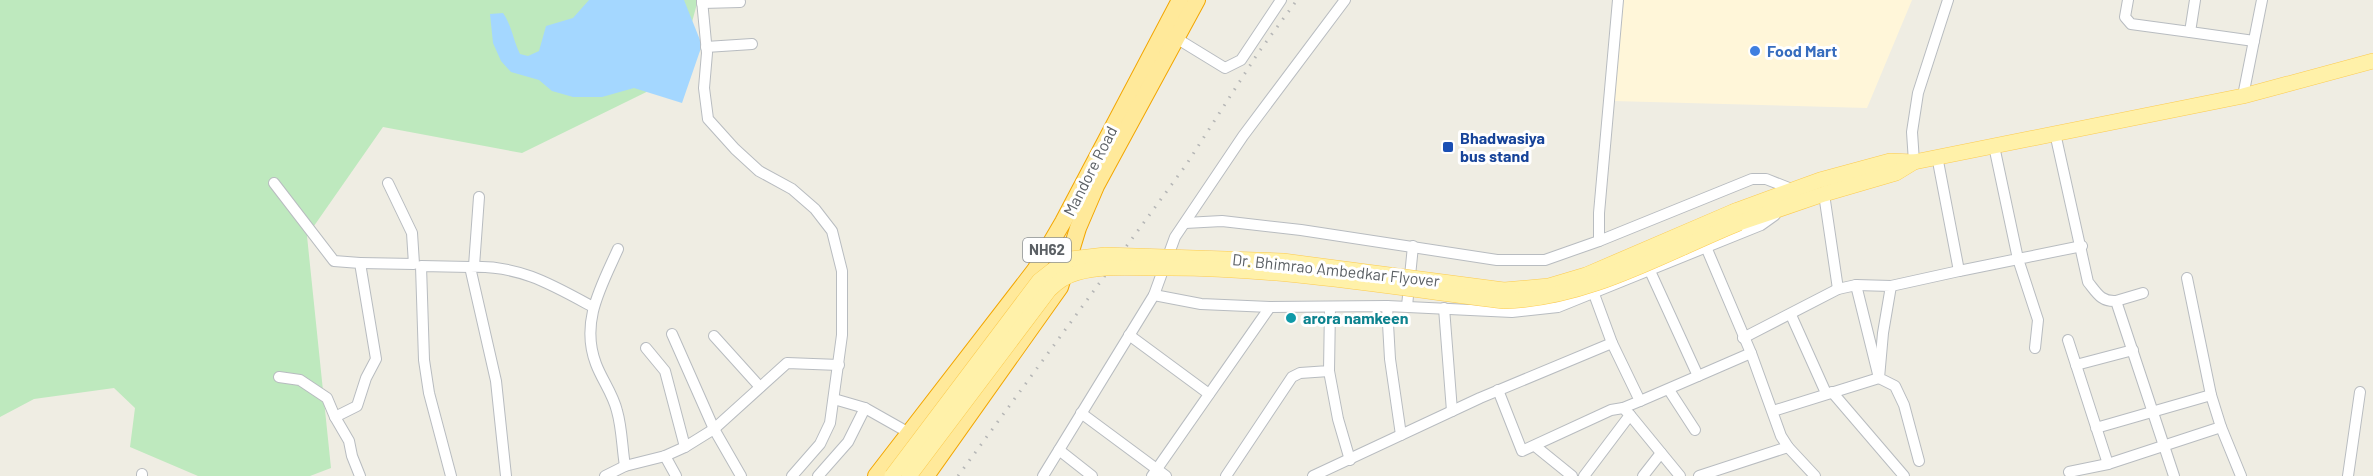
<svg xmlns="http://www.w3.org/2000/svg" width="2373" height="476" font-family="Barlow,sans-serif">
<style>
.commercial{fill:#fff6d9}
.green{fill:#bee9be}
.water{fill:#a4d7ff}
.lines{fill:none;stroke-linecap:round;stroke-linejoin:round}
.minor-casing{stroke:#b8bcc0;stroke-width:12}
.primary-casing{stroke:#fccb50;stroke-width:16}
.trunk-casing{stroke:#f3a600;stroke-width:18}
.minor{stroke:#fff;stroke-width:10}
.primary{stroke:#fff1a9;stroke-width:15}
.trunk{stroke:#ffe99a;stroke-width:16}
.rail{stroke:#b5b6b6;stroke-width:3;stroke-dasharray:1.5 8;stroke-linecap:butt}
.primary-bridge-casing{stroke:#fccb50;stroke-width:16;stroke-linecap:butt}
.primary-bridge{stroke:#fff1a9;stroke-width:15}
.shop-dot{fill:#3f7fe0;stroke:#fff;stroke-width:2}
.transit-dot{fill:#1a4fb4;stroke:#fff;stroke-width:2}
.culture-dot{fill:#0f9aa8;stroke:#fff;stroke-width:2}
.labels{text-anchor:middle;stroke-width:6;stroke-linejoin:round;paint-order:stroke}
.shield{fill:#fff;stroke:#8c9093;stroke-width:1.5}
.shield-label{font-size:15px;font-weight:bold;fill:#5b6065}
.shop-label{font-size:16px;font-weight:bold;fill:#366cbe;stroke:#fff;text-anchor:start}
.transit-label{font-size:16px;font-weight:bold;fill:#164399;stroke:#fff;text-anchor:start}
.street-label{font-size:16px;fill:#5b6065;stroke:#fff}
.culture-label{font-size:16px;font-weight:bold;fill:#0d838f;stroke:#fff;text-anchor:start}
</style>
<rect width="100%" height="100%" fill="#efede3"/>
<path class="commercial" d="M1624,0H1912L1867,108L1613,101Z"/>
<path class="green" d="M0,0H698L677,77L522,153L383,127L307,236L331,468L310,476H198L130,447L135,408L114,388L34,399L0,417Z"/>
<path class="water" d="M589,0H684L702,45L682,103L634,88L602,97H573L552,91L539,80L511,72L501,61L493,43L490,14L503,13C512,26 513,40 520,54L528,56L539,51L546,26L573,18Z"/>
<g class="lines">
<g class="minor-casing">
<g id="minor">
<path d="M702,0L707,53L704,88L708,119L735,149L759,171L792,189L815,209L832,231L842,271V335L830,423L820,444L792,476"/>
<path d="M2128,0L2125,17L2131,24L2190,32L2195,0"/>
<path d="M702,3L740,2"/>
<path d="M2190,32L2254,41"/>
<path d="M1176,38L1225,68L1241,60L1281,0"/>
<path d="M706,47L752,44"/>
<path d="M2243,96L2262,0"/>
<path d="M2055,133L2088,282C2097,293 2101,302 2116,301L2174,476"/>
<path d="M1937,156L1959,271L2018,259L1994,146"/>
<path d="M1914,162L1912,132L1918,93L1948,0"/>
<path d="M274,183L334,261L360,263L376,359L366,378L357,406L335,417"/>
<path d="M1824,194L1838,289"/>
<path d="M1185,223L1222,221L1301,230L1497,260H1545L1599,241L1752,179H1766L1794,190"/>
<path d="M1599,241V213L1618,0"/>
<path d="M618,249C601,287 580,322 596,364C602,380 613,394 617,411C622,428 622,448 625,466"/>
<path d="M360,263L414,264L412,233L388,183"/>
<path d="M474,266L479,197"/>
<path d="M2187,278L2211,395"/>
<path d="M1856,285L1891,286L1883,333L1879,378L1895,386L1904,405L1919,461"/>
<path d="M1891,286L1959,271"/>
<path d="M1594,294L1612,343"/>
<path d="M1154,295L1201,304L1270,307L1387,306L1512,312L1558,307L1761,225L1775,215"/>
<path d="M2116,301L2143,293"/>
<path d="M1387,306L1390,359L1401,435"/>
<path d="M1407,306L1413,246"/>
<path d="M1444,308L1452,411"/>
<path d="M1791,315L1826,393"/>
<path d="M672,334L714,429L741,476"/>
<path d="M1129,335L1209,394"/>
<path d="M714,336L760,387"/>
<path d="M1743,338L1838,289L1856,285L1879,378L1773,411"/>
<path d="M2068,340L2108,464L2221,427L2211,395L2096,428"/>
<path d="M646,348L665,371L685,447"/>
<path d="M2035,348L2038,320L2018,259L2082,246"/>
<path d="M2076,365L2133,350"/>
<path d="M1329,371L1338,419L1350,460"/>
<path d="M1698,376L1751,353L1706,247"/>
<path d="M279,377L300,380L327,398L335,417L349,441L352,456L360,476"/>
<path d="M1498,390L1522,451L1611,410L1623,408L1630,415L1584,476"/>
<path d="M1669,390L1695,430"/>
<path d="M1832,392L1904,476"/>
<path d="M1640,401L1698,376L1650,271"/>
<path d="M865,408L911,434"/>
<path d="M1081,413L1166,476"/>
<path d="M1630,415L1680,476"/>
<path d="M2221,427L2241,476"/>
<path d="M1535,446L1572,476"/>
<path d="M1788,447L1815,476"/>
<path d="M1059,450L1092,476"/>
<path d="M665,456L676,476"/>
<path d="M2069,472L2108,464"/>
<path d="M142,476V474"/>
<path d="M451,476L429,393L424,360L421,266L470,267"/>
<path d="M506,476L496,381L470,267C519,265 551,284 593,307"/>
<path d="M605,476L625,466L665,456L685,447L714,429L787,363L839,365"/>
<path d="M818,476L848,442L865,408L834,399"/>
<path d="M1043,476L1154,295L1175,237L1243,136L1345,0"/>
<path d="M1152,476L1270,307"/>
<path d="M1226,476L1292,377L1300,373L1329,371L1330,307"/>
<path d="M1313,476L1480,398L1612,343L1640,401L1623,408"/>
<path d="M1643,476L1661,453"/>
<path d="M1699,476L1788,447L1781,436L1751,353"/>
<path d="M2348,476L2360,392"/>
</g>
</g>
<g class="primary-casing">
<g id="primary">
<path d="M1735,211L1820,180L1890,161L1914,162L2243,96L2373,61"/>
<path d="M1739,223L1824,194L1896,173L1914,162"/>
</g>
</g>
<g class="trunk-casing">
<g id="trunk">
<path d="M876,476L1035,270L1063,222L1180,0"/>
<path d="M926,476L1060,287L1078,228L1096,186L1197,0"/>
</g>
</g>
<use href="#minor" class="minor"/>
<use href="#primary" class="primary"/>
<use href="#trunk" class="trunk"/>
<path class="rail" d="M958,476L1186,165L1258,53L1297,0"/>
<g class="primary-bridge-casing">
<g id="primary-bridge">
<path d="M892,476L1039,281L1053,270L1071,259L1105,255L1283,261L1504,290L1549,286L1586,275L1735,211"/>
<path d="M909,476L1049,290C1057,282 1065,276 1076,273C1103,265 1134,268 1162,268C1277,267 1390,287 1504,301C1588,299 1663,254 1739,223"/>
</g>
</g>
<use href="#primary-bridge" class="primary-bridge"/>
</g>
<circle class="shop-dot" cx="1755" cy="51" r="6"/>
<rect class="transit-dot" x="1442" y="141" width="12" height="12" rx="3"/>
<circle class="culture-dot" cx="1291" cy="318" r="6"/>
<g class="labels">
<rect class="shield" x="1023" y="238" width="48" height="24" rx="4.5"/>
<g class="shield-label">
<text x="1047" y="255">NH62</text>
</g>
<g class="shop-label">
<text x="1767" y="57">Food Mart</text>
</g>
<g class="transit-label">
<text x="1460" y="144">Bhadwasiya<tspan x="1460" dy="18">bus stand</tspan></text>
</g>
<g class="street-label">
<text transform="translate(1090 171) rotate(-63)" y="6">Mandore Road</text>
<text transform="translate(1336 270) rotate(6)" y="6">Dr. Bhimrao Ambedkar Flyover</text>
</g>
<g class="culture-label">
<text x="1303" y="324">arora namkeen</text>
</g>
</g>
</svg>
